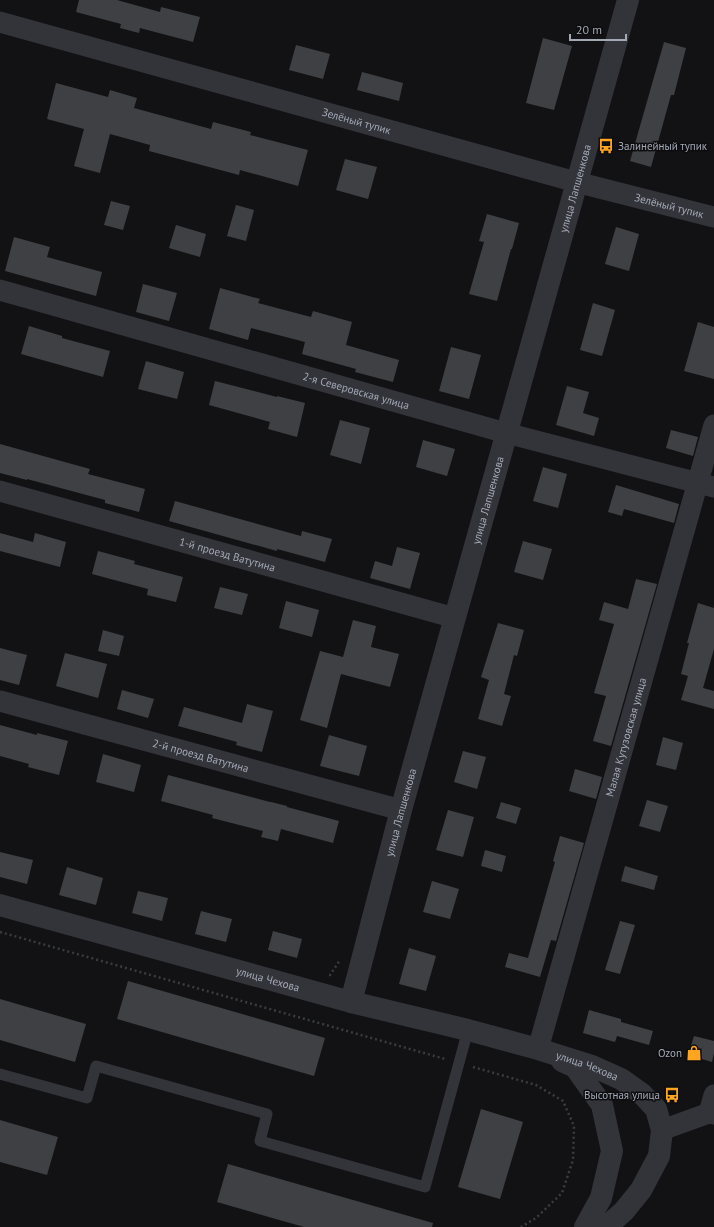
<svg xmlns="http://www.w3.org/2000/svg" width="714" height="1227" font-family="'PT Sans',sans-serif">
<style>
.building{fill:#3e4044}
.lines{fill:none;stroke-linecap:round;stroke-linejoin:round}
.path{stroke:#393c41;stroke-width:2.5;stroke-dasharray:2 3;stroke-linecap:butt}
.service{stroke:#33343a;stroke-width:11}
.minor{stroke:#33343a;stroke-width:21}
.tertiary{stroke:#33343a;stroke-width:22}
.labels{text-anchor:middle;stroke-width:3;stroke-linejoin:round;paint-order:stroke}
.street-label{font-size:11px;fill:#a3aab6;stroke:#0d0d0f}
.poi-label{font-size:11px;fill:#a3aab6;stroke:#0d0d0f;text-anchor:end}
</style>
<rect width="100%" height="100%" fill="#121214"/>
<g class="building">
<path d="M79,0H117L160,12L161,7L200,17L193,42L140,28L139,33L120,28L121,24L76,12Z"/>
<path d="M543,38L572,46L554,110L526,103Z"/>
<path d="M664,42L686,48L674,95H671L651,167L630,161Z"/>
<path d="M296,45L330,54L323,79L289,70Z"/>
<path d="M362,72L403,83L399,101L357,90Z"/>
<path d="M56,83L108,97L110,90L137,98L134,108L211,129L213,122L251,132L250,135L308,150L298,186L240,170L239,175L149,151L150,145L110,134L100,173L74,166L84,129L47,119Z"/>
<path d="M345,159L377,167L368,199L336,190Z"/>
<path d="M111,201L130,206L123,230L104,225Z"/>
<path d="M236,205L254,210L246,241L227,236Z"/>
<path d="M487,214L519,223L512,249H511L497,301L469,294L484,242L479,241Z"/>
<path d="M176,225L206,234L200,257L169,248Z"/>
<path d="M616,227L639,234L629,271L605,264Z"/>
<path d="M14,237L50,247L47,257L102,272L96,296L5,271Z"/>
<path d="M143,284L177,293L169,321L136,312Z"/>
<path d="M220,288L260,299L258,303L311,317L313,311L352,322L346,345L399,360L393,382L355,372L356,369L302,354L305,342L251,328L248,340L209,329Z"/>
<path d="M593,303L615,310L602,356L580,350Z"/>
<path d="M698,322L714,327V379L684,371Z"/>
<path d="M29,326L62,336V338L110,351L103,377L21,354Z"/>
<path d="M451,347L481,355L469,399L439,391Z"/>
<path d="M146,361L184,372L177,399L138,389Z"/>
<path d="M215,381L277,397V396L305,403L297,437L268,429L270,422L209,405Z"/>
<path d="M567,386L589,392L583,413L599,418L594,436L556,425Z"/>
<path d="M340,420L370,428L361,464L330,455Z"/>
<path d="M671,430L698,437L693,456L666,448Z"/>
<path d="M423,440L455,449L447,476L416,467Z"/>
<path d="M0,444L90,469L88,474L145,489L139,512L105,503V500L27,479V480L0,473Z"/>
<path d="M543,467L567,474L558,508L533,501Z"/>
<path d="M616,485L679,504L674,523L624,509L622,516L608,512Z"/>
<path d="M175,501L301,536L302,531L332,539L325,562L277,549V551L169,521Z"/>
<path d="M0,533L33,542L35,533L66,542L60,567L0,551Z"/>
<path d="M523,541L552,549L543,580L514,572Z"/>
<path d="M397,547L420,553L410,589L370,578L375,561L392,566Z"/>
<path d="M98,551L135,561L134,564L183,577L176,602L147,595L148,589L92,574Z"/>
<path d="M636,579L657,584L611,746L593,741L606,696L594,693L614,624L599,620L604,602L628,609Z"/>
<path d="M220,587L248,594L242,615L214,608Z"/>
<path d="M286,601L319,610L312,637L279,628Z"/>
<path d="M698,603L714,608V649L703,688L714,691V709L681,700L688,676L681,674L689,643H687Z"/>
<path d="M353,620L376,626L371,647L399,654L390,687L341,674L327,728L300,720L320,651L343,657Z"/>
<path d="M498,623L524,630L517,656L514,655L504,694L511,696L502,726L478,719L489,680L481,677Z"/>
<path d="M103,630L124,636L119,656L98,651Z"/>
<path d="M0,648L27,655L19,685L0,680Z"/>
<path d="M65,653L107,664L98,698L56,686Z"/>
<path d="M122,690L154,699L148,718L117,709Z"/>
<path d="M247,704L273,711L262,752L236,745L237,742L178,726L184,707L242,723Z"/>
<path d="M0,725L37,735V733L68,741L59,775L28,767L29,764L0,756Z"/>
<path d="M329,735L367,746L359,776L320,766Z"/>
<path d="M663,737L683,743L676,770L656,765Z"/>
<path d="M463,751L486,757L477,789L454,782Z"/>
<path d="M103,754L141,765L134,792L96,782Z"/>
<path d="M575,769L602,777L596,799L569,791Z"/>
<path d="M168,775L270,802H271L287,806V807L339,821L333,843L281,829L278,841L261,837L263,831L212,818L213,815L161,801Z"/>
<path d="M647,800L668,806L660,832L639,826Z"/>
<path d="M501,802L521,808L516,824L496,818Z"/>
<path d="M448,810L474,817L463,857L436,850Z"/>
<path d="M560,836L584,843L556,941L551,940L540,977L505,967L509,953L528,958L555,862L553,861Z"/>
<path d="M485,850L506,856L502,872L481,866Z"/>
<path d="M0,852L33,860L27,884L0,877Z"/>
<path d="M625,866L658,876L654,890L621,881Z"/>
<path d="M67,867L103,878L96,905L59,895Z"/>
<path d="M432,881L459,889L450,919L423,912Z"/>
<path d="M138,891L168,898L162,921L132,913Z"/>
<path d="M201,911L232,919L226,942L195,934Z"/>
<path d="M620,921L635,925L620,974L605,970Z"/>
<path d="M273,931L302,939L297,958L268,950Z"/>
<path d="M409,948L436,956L426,991L399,984Z"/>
<path d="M128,981L325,1038L314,1076L117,1019Z"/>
<path d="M0,999L86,1024L75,1062L0,1040Z"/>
<path d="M589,1010L621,1019V1022L653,1031L649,1045L617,1036L615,1042L583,1033Z"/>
<path d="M694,1036L714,1041V1053L712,1062L688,1055Z"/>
<path d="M481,1109L523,1122L500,1199L458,1187Z"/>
<path d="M0,1120L58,1137L47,1175L0,1162Z"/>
<path d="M228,1164L433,1223L432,1227H304L217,1202Z"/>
</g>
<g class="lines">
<g class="path">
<path d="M0,932L445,1059"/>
<path d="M329,975H330L340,960"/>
<path d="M473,1067L536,1085L563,1101L574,1126L573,1160L562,1193L536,1218L521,1227"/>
</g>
<path class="service" d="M0,1074L87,1098L96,1066L267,1114L260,1141L425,1187L468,1030"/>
<g class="minor">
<path id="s1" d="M0,22L576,182L714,217"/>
<path id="s2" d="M0,290L506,433L714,487"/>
<path id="s3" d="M0,491L455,618"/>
<path id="s4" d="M0,701L401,810"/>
<path id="s5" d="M538,1049L714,425"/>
<path d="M709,1113L714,1095"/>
<path d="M662,1130L709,1113L714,1114"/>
</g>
<g class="tertiary">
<path id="s6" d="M0,905L351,1002L468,1030L538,1049L592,1066L621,1079L642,1094L656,1109L662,1130L659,1156L641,1190L624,1211L606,1227"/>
<path id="s7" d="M351,1002L401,810L628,0"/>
<path d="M562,1061L575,1067L602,1105L612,1151L601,1198L585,1227"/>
</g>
</g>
<defs>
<g id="bus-bare" transform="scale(1.2)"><path d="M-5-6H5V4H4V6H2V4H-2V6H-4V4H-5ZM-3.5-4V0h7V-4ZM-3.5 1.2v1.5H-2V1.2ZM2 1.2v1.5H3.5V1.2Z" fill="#ffa520" stroke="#0d0d0f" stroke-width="2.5" paint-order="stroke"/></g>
<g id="shop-bare" transform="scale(1.2)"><path d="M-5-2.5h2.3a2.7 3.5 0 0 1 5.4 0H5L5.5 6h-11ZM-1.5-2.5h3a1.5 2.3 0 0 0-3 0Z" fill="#ffa520" stroke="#0d0d0f" stroke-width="2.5" paint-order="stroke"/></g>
</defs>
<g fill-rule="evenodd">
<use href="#bus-bare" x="606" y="146"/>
<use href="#shop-bare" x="694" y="1053"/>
<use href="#bus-bare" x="672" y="1095"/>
</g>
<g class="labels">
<g class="street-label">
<text dy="4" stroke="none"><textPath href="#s1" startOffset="370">Зелёный тупик</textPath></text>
<text dy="4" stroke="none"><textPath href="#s7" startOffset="844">улица Лапшенкова</textPath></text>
<text dy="4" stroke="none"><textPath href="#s1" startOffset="694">Зелёный тупик</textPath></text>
<text dy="4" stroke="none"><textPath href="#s2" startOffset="370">2-я Северовская улица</textPath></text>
<text dy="4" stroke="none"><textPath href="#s7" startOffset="520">улица Лапшенкова</textPath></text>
<text dy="4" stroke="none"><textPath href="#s3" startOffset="236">1-й проезд Ватутина</textPath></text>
<text dy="4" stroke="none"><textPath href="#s5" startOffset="324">Малая Кутузовская улица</textPath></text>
<text dy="4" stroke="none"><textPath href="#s4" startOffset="208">2-й проезд Ватутина</textPath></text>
<text dy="4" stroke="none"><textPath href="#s7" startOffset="196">улица Лапшенкова</textPath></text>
<text dy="4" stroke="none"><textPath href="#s6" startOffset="278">улица Чехова</textPath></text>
<text dy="4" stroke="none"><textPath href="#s6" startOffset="609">улица Чехова</textPath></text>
</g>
<g class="poi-label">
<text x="618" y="150" text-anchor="start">Залинейный тупик</text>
<text x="682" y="1057">Ozon</text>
<text x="660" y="1099">Высотная улица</text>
</g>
</g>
<path d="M570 34v6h56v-6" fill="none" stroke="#a3aab6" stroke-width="2"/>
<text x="576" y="34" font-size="12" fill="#a3aab6" stroke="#0d0d0f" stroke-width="3" paint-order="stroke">20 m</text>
</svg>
